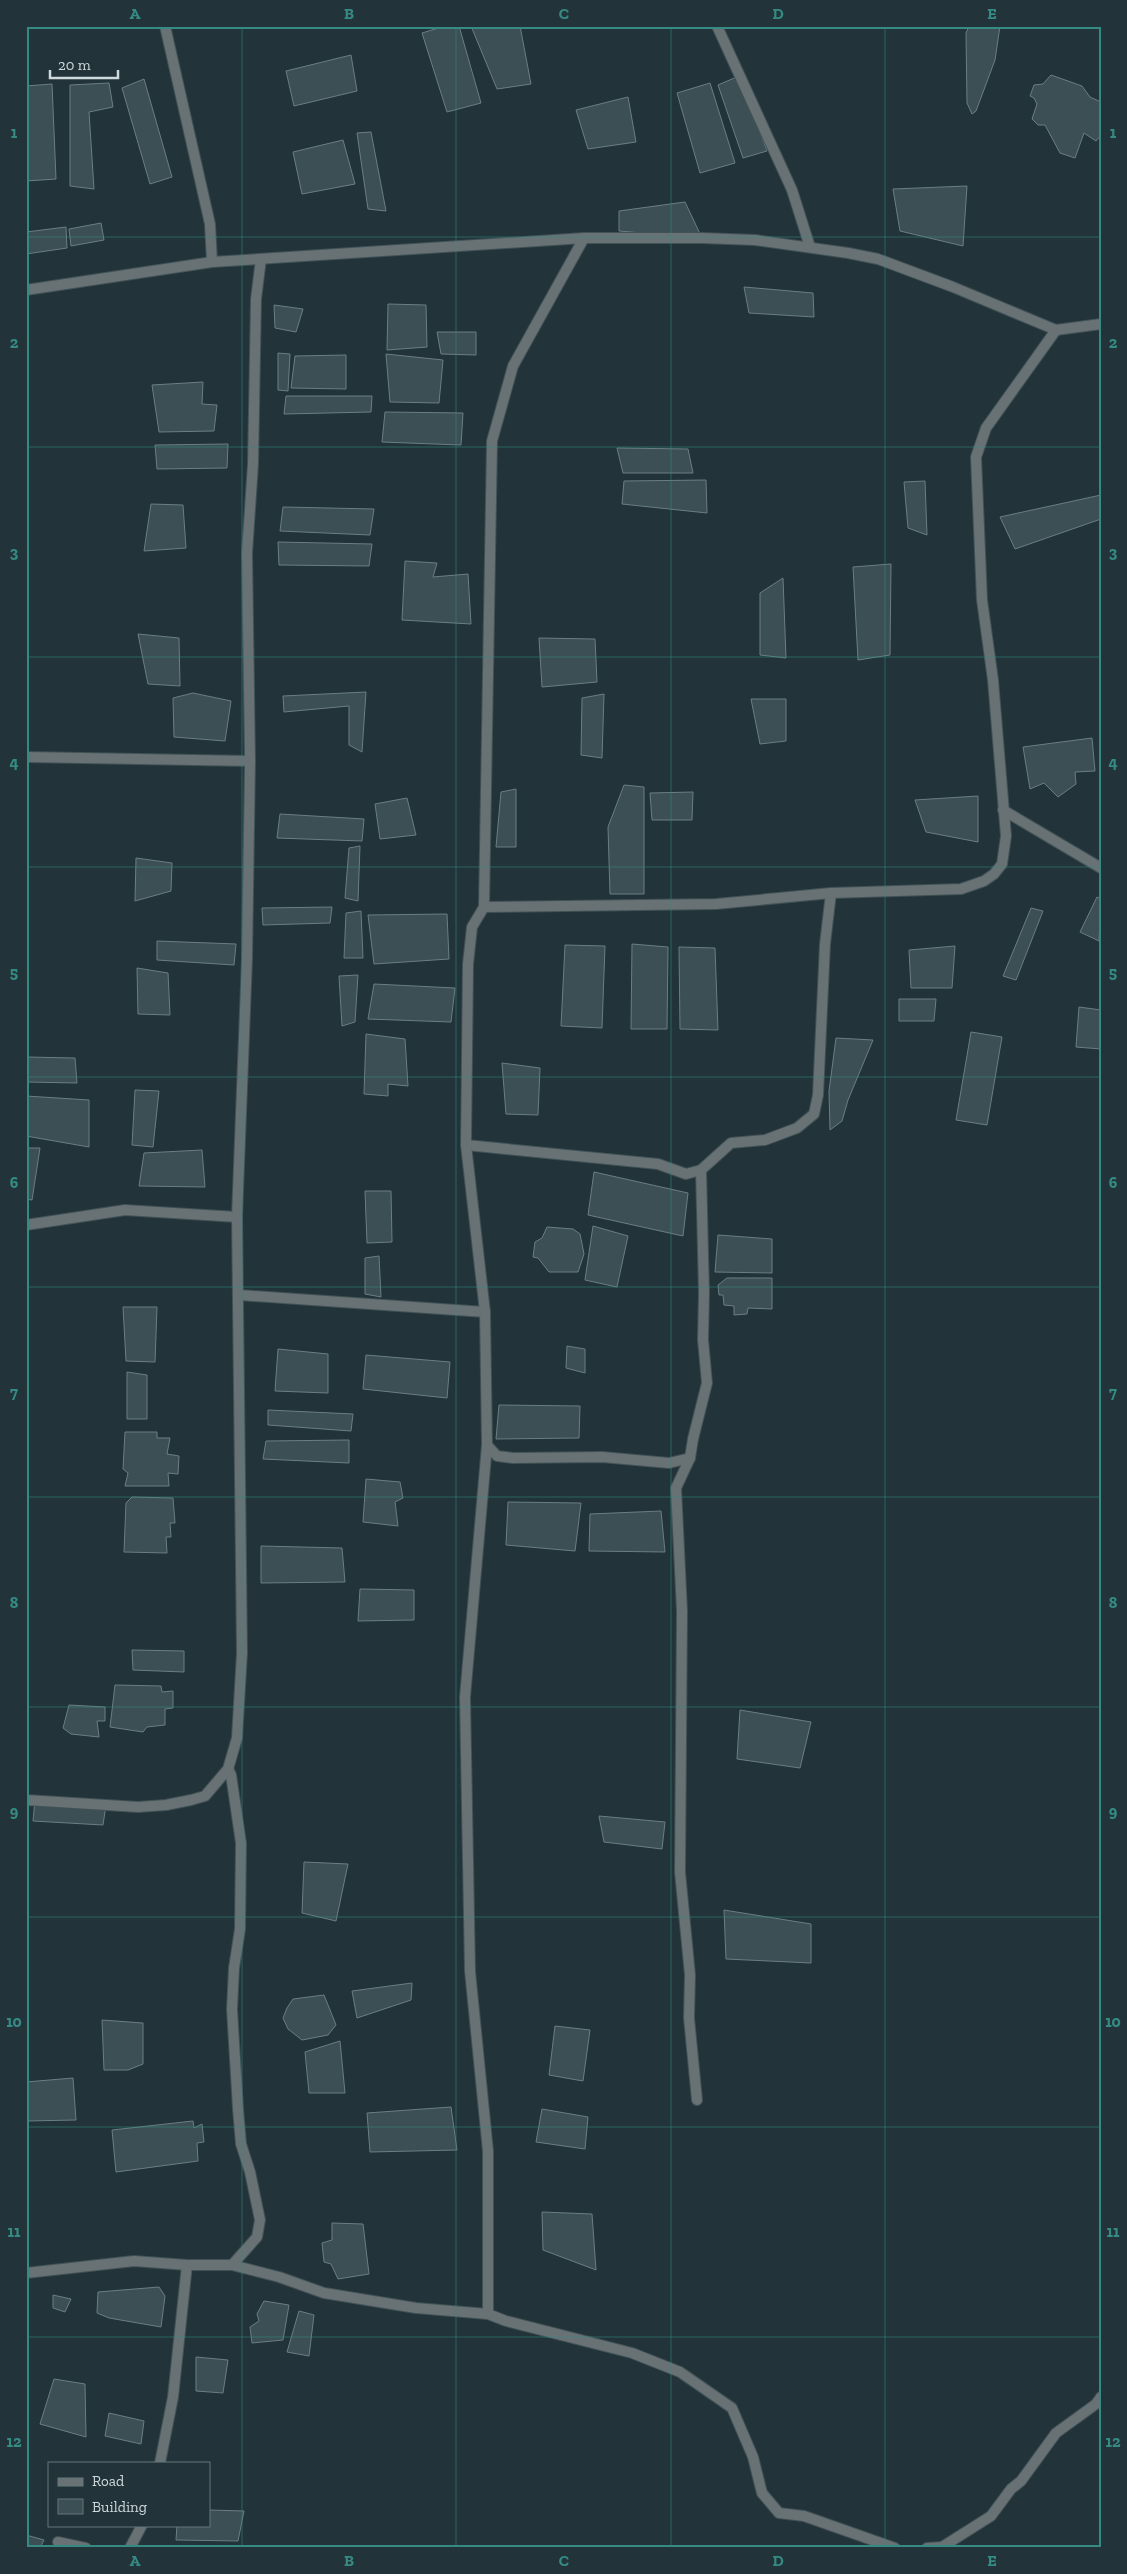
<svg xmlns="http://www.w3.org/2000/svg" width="1127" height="2574" font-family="'Zilla Slab',serif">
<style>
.building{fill:#3c4f54;stroke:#6a7e83}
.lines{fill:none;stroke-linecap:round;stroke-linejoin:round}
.minor-casing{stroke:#415257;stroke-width:12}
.tertiary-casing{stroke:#415257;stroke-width:12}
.minor{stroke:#687173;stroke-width:10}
.tertiary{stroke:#687173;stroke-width:10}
.grid{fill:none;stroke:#358a84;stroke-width:1;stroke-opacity:0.55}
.neatline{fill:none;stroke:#358a84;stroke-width:2}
.grid-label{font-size:16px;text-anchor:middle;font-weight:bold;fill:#358a84}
</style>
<rect width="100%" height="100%" fill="#223439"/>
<g class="building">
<path d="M445,26H459L481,103L447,112L422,33Z"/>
<path d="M471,26H520L531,84L497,89Z"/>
<path d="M969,26H1000L995,60L976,111L972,114L967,103L966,33Z"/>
<path d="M351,55L357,91L294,106L286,71Z"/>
<path d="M1051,75L1082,86L1090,97L1101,102V135L1096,141L1084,133L1075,158L1060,153L1045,125H1038L1032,119L1037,104L1034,98L1030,96L1034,85L1043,84Z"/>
<path d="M739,76L767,151L743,158L718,85Z"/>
<path d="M144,79L172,177L150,184L122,88Z"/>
<path d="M109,83L113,107L89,112L94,189L70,186V85Z"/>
<path d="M710,83L735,163L700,173L677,93Z"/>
<path d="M52,84L56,179L26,181V86Z"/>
<path d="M628,97L636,142L588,149L576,110Z"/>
<path d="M371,132L386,211L368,209L357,133Z"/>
<path d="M343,140L355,184L302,194L293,152Z"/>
<path d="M967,186L963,246L900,231L893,189Z"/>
<path d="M685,202L702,238L619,231V211Z"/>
<path d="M101,223L104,240L71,246L69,229Z"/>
<path d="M66,227L67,248L26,254V232Z"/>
<path d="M744,287L813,293L814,317L749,313Z"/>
<path d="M388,304L426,305L427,347L387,350Z"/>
<path d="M274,305L303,309L296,332L275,328Z"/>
<path d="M437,332H476V355L441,354Z"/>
<path d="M278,353L290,354L288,391L278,390Z"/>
<path d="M386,354L443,360L439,403L390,402Z"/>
<path d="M346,355V389L291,388L295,356Z"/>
<path d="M203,382L202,404L217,405L214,431L159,432L152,385Z"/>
<path d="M286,396H372L371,412L284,414Z"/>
<path d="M385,412L463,413L461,445L382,442Z"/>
<path d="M228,444L227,468L157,469L155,445Z"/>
<path d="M617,448L688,449L693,473H623Z"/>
<path d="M706,480L707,513L622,504L624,481Z"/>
<path d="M925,481L927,535L908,528L904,482Z"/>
<path d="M1101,495V519L1015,549L1000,517Z"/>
<path d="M151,504L183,505L186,548L144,551Z"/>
<path d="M283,507L374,509L370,535L280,531Z"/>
<path d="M278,542L372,544L369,566L279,565Z"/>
<path d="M405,561L437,563L433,577L468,574L471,624L402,620Z"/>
<path d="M891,564L890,655L858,660L853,567Z"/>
<path d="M783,578L786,658L760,655V593Z"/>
<path d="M138,634L179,638L180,686L148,684Z"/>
<path d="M539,638L595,639L597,682L542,687Z"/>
<path d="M366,692L362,752L349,745V706L284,712L283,696Z"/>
<path d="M193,693L231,701L225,741L174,737L173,698Z"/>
<path d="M604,694L602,758L581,755L582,698Z"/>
<path d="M751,699H786V741L760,744Z"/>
<path d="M1092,738L1095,771L1075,772L1076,784L1058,797L1044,783L1030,789L1023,747Z"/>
<path d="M624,785L644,787V894H610L608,827Z"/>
<path d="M516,789V847H496L501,792Z"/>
<path d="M693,792L692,820H652L650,793Z"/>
<path d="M978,796V842L926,832L915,800Z"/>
<path d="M407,798L416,835L380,839L375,804Z"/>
<path d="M280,814L364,819L362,841L277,838Z"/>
<path d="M360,846L358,901L345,898L349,848Z"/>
<path d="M136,858L172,863L171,891L135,901Z"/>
<path d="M1097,897L1101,899L1099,941L1080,932Z"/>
<path d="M332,907L330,923L263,925L262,908Z"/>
<path d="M1031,908L1043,911L1016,980L1003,976Z"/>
<path d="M361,911L363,958H344L346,913Z"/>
<path d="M447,914L449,959L374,964L368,915Z"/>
<path d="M157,941L236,944L234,965L157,960Z"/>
<path d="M632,944L668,947L667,1029H631Z"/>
<path d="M565,945L605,946L602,1028L561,1026Z"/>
<path d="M955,946L952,988H911L909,950Z"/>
<path d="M679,947L715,948L718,1030L680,1029Z"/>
<path d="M137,968L168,973L170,1015L138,1014Z"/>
<path d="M358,975L355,1022L342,1026L339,976Z"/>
<path d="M374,984L455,988L451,1022L368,1019Z"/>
<path d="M899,999H936L934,1021H899Z"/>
<path d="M1079,1007L1101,1010V1049L1076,1047Z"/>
<path d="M971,1032L1002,1037L987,1125L956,1120Z"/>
<path d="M366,1034L405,1039L408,1086L388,1084V1096L364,1094Z"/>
<path d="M836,1038L873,1040L848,1100L842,1121L830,1130L829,1091Z"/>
<path d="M26,1057L75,1058L77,1083L26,1082Z"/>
<path d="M502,1063L540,1068L538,1115L506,1114Z"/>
<path d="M135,1090L159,1091L153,1147L132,1145Z"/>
<path d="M26,1096L89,1100V1147L26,1136Z"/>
<path d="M26,1148H40L32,1200L26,1199Z"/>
<path d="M202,1150L205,1187L139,1186L144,1153Z"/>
<path d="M594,1172L688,1193L683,1236L588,1215Z"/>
<path d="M365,1191H391L392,1242L367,1243Z"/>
<path d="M593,1226L628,1236L617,1287L585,1280Z"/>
<path d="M547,1227L573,1229L580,1234L584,1254L578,1272H549L538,1258L533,1257L535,1242L542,1238Z"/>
<path d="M718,1235L772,1239V1273L715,1272Z"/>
<path d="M379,1256L381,1297L365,1294V1258Z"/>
<path d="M727,1278H772V1309L748,1308L747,1314L734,1315V1306L724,1305L723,1295H719L718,1285Z"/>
<path d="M123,1307H157L155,1362L126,1361Z"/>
<path d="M567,1346L585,1349V1373L566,1368Z"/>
<path d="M278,1349L328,1354V1393L275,1391Z"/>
<path d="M366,1355L450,1362L447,1398L363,1389Z"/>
<path d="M127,1372L147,1375V1419H127Z"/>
<path d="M499,1405L580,1406L579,1438L496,1439Z"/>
<path d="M268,1410L353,1414L351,1431L268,1425Z"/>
<path d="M125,1432H157V1438H170L167,1454L179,1456L178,1474L168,1473L169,1486H125L128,1473L123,1469Z"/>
<path d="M349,1440V1463L263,1459L266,1441Z"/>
<path d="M366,1479L400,1482L403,1498L395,1502L398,1526L363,1522Z"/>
<path d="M132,1497L173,1498L175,1523H170L171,1537H166L167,1553L124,1552L126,1503Z"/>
<path d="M508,1502L581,1503L575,1551L506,1545Z"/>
<path d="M661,1511L665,1552L589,1551L590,1514Z"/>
<path d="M261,1546L342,1548L345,1582L261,1583Z"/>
<path d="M360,1589L414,1590V1620L358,1621Z"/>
<path d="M26,1635L28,1636L27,1676H26Z"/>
<path d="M132,1650L184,1651V1672L133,1670Z"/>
<path d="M115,1685L161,1686L162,1692L173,1691V1708L165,1709V1725L147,1727L143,1732L110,1727Z"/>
<path d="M69,1705L105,1707V1721H97L99,1737L71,1734L63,1728Z"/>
<path d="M740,1710L811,1722L800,1768L737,1759Z"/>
<path d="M35,1800L106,1805L103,1825L33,1821Z"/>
<path d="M599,1816L665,1822L662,1849L604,1842Z"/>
<path d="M304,1862L348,1864L336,1921L302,1913Z"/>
<path d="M724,1910L811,1924V1963L726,1959Z"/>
<path d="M412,1983L411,2000L357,2018L352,1991Z"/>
<path d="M324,1995L336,2025L328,2035L302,2040L288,2029L283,2018L287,2008L293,1999Z"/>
<path d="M102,2020L143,2023V2064L128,2070H104Z"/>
<path d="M555,2026L590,2030L583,2081L549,2075Z"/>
<path d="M340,2041L345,2093H309L305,2052Z"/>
<path d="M73,2078L76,2120L26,2121V2082Z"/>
<path d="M451,2107L457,2150L370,2152L367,2113Z"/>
<path d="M542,2109L588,2117L585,2149L536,2142Z"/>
<path d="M193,2121L194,2128L202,2124L204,2142L197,2143L198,2161L116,2172L112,2130Z"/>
<path d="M542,2212L592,2214L596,2270L543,2250Z"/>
<path d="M332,2223L363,2224L369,2274L338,2279L331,2264L324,2262L322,2243L332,2240Z"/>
<path d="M159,2287L165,2296L161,2327L109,2318L97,2313L98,2292Z"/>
<path d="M53,2295L71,2299L65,2312L53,2308Z"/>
<path d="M264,2301L289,2305L283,2340L252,2343L250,2327L259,2321L257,2314Z"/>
<path d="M299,2311L314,2315L309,2356L287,2352Z"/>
<path d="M196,2357L228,2360L223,2393L196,2391Z"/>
<path d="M54,2379L85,2384L86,2437L40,2424Z"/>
<path d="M109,2413L144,2421L141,2444L105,2436Z"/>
<path d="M209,2510L244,2511L238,2541L176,2540L177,2525H209Z"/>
<path d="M26,2535L44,2540L40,2548H26Z"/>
</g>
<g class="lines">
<g class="minor-casing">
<g id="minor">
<path d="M165,26L210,224L212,262"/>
<path d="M717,26L792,190L810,247"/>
<path d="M26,757L250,761"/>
<path d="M1003,810L1101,868"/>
<path d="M484,907L716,904L831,893L961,889L984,881L994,874L1002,864L1006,836L993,680L982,600L976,457L986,428L1056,330"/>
<path d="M466,1145L658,1164L686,1174L701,1170L731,1143L765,1140L797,1128L814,1114L818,1095L825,944L831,893"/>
<path d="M26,1225L125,1210L237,1217"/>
<path d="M239,1295L485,1312"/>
<path d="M487,1445L497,1456L513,1458L602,1457L669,1463L690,1458L693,1439L707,1383L703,1340L704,1293L701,1170"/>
<path d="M690,1458L676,1488L682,1611L680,1872L690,1975L689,2018L697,2100"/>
<path d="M228,1769L231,1775L241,1843L240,1929L234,1968L232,2009L238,2109L241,2144L250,2172L260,2220L257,2237L232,2265"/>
<path d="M26,1800L138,1807L166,1805L191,1800L205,1796L228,1769L237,1738L242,1653L237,1217L247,959L250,761L247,553L253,464L256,299L261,259"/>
<path d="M26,2273L134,2261L187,2265H232L279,2277L324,2293L416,2308L488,2314L506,2321L632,2353L680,2372L732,2408L753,2457L762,2493L779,2513L804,2516L895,2548"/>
<path d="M488,2314V2151L470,1971L465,1697L487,1445L485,1312L466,1145L468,964L472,927L484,907L492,441L513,366L584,238"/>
<path d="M160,2463L173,2397L187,2265"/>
<path d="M58,2542L86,2548"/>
<path d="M130,2548L142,2525"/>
<path d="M927,2548L942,2547L991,2516L1011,2489L1021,2481L1056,2433L1096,2404L1101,2397"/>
</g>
</g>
<g class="tertiary-casing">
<path id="tertiary" d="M26,290L212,262L584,238H702L755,240L848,253L878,259L953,287L1056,330L1101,324"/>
</g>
<use href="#minor" class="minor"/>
<use href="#tertiary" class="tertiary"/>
</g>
<path class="grid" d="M242,26V2548M456,26V2548M671,26V2548M885,26V2548M26,237H1101M26,447H1101M26,657H1101M26,867H1101M26,1077H1101M26,1287H1101M26,1497H1101M26,1707H1101M26,1917H1101M26,2127H1101M26,2337H1101"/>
<rect width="1127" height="2574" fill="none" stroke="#223439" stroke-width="55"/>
<rect x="48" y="2462" width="162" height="65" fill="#223439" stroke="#67767b"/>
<rect x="58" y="2478" width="25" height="8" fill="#687173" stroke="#67767b"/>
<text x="92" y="2486" font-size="15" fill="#cfd9dd">Road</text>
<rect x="58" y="2499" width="25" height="15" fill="#3c4f54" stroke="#67767b"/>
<text x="92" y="2512" font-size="15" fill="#cfd9dd">Building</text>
<path d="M50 70v8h68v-8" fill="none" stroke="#cfd9dd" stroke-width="2.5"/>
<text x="58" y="70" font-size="15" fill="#cfd9dd" stroke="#223439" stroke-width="4" paint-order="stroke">20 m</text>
<rect x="28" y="28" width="1072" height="2518" class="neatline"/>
<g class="grid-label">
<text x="135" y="19">A</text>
<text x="349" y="19">B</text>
<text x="564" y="19">C</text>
<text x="778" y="19">D</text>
<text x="992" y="19">E</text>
<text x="14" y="138">1</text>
<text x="1113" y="138">1</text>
<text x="14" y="348">2</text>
<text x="1113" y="348">2</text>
<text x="14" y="558">3</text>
<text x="1113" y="558">3</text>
<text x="14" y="768">4</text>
<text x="1113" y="768">4</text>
<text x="14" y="978">5</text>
<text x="1113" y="978">5</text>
<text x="14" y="1188">6</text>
<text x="1113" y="1188">6</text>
<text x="14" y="1398">7</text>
<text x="1113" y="1398">7</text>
<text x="14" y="1608">8</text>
<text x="1113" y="1608">8</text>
<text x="14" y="1817">9</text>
<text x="1113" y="1817">9</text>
<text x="14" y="2027">10</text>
<text x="1113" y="2027">10</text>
<text x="14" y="2237">11</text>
<text x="1113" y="2237">11</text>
<text x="14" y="2447">12</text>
<text x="1113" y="2447">12</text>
<text x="135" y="2566">A</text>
<text x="349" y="2566">B</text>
<text x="564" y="2566">C</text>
<text x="778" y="2566">D</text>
<text x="992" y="2566">E</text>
</g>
</svg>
